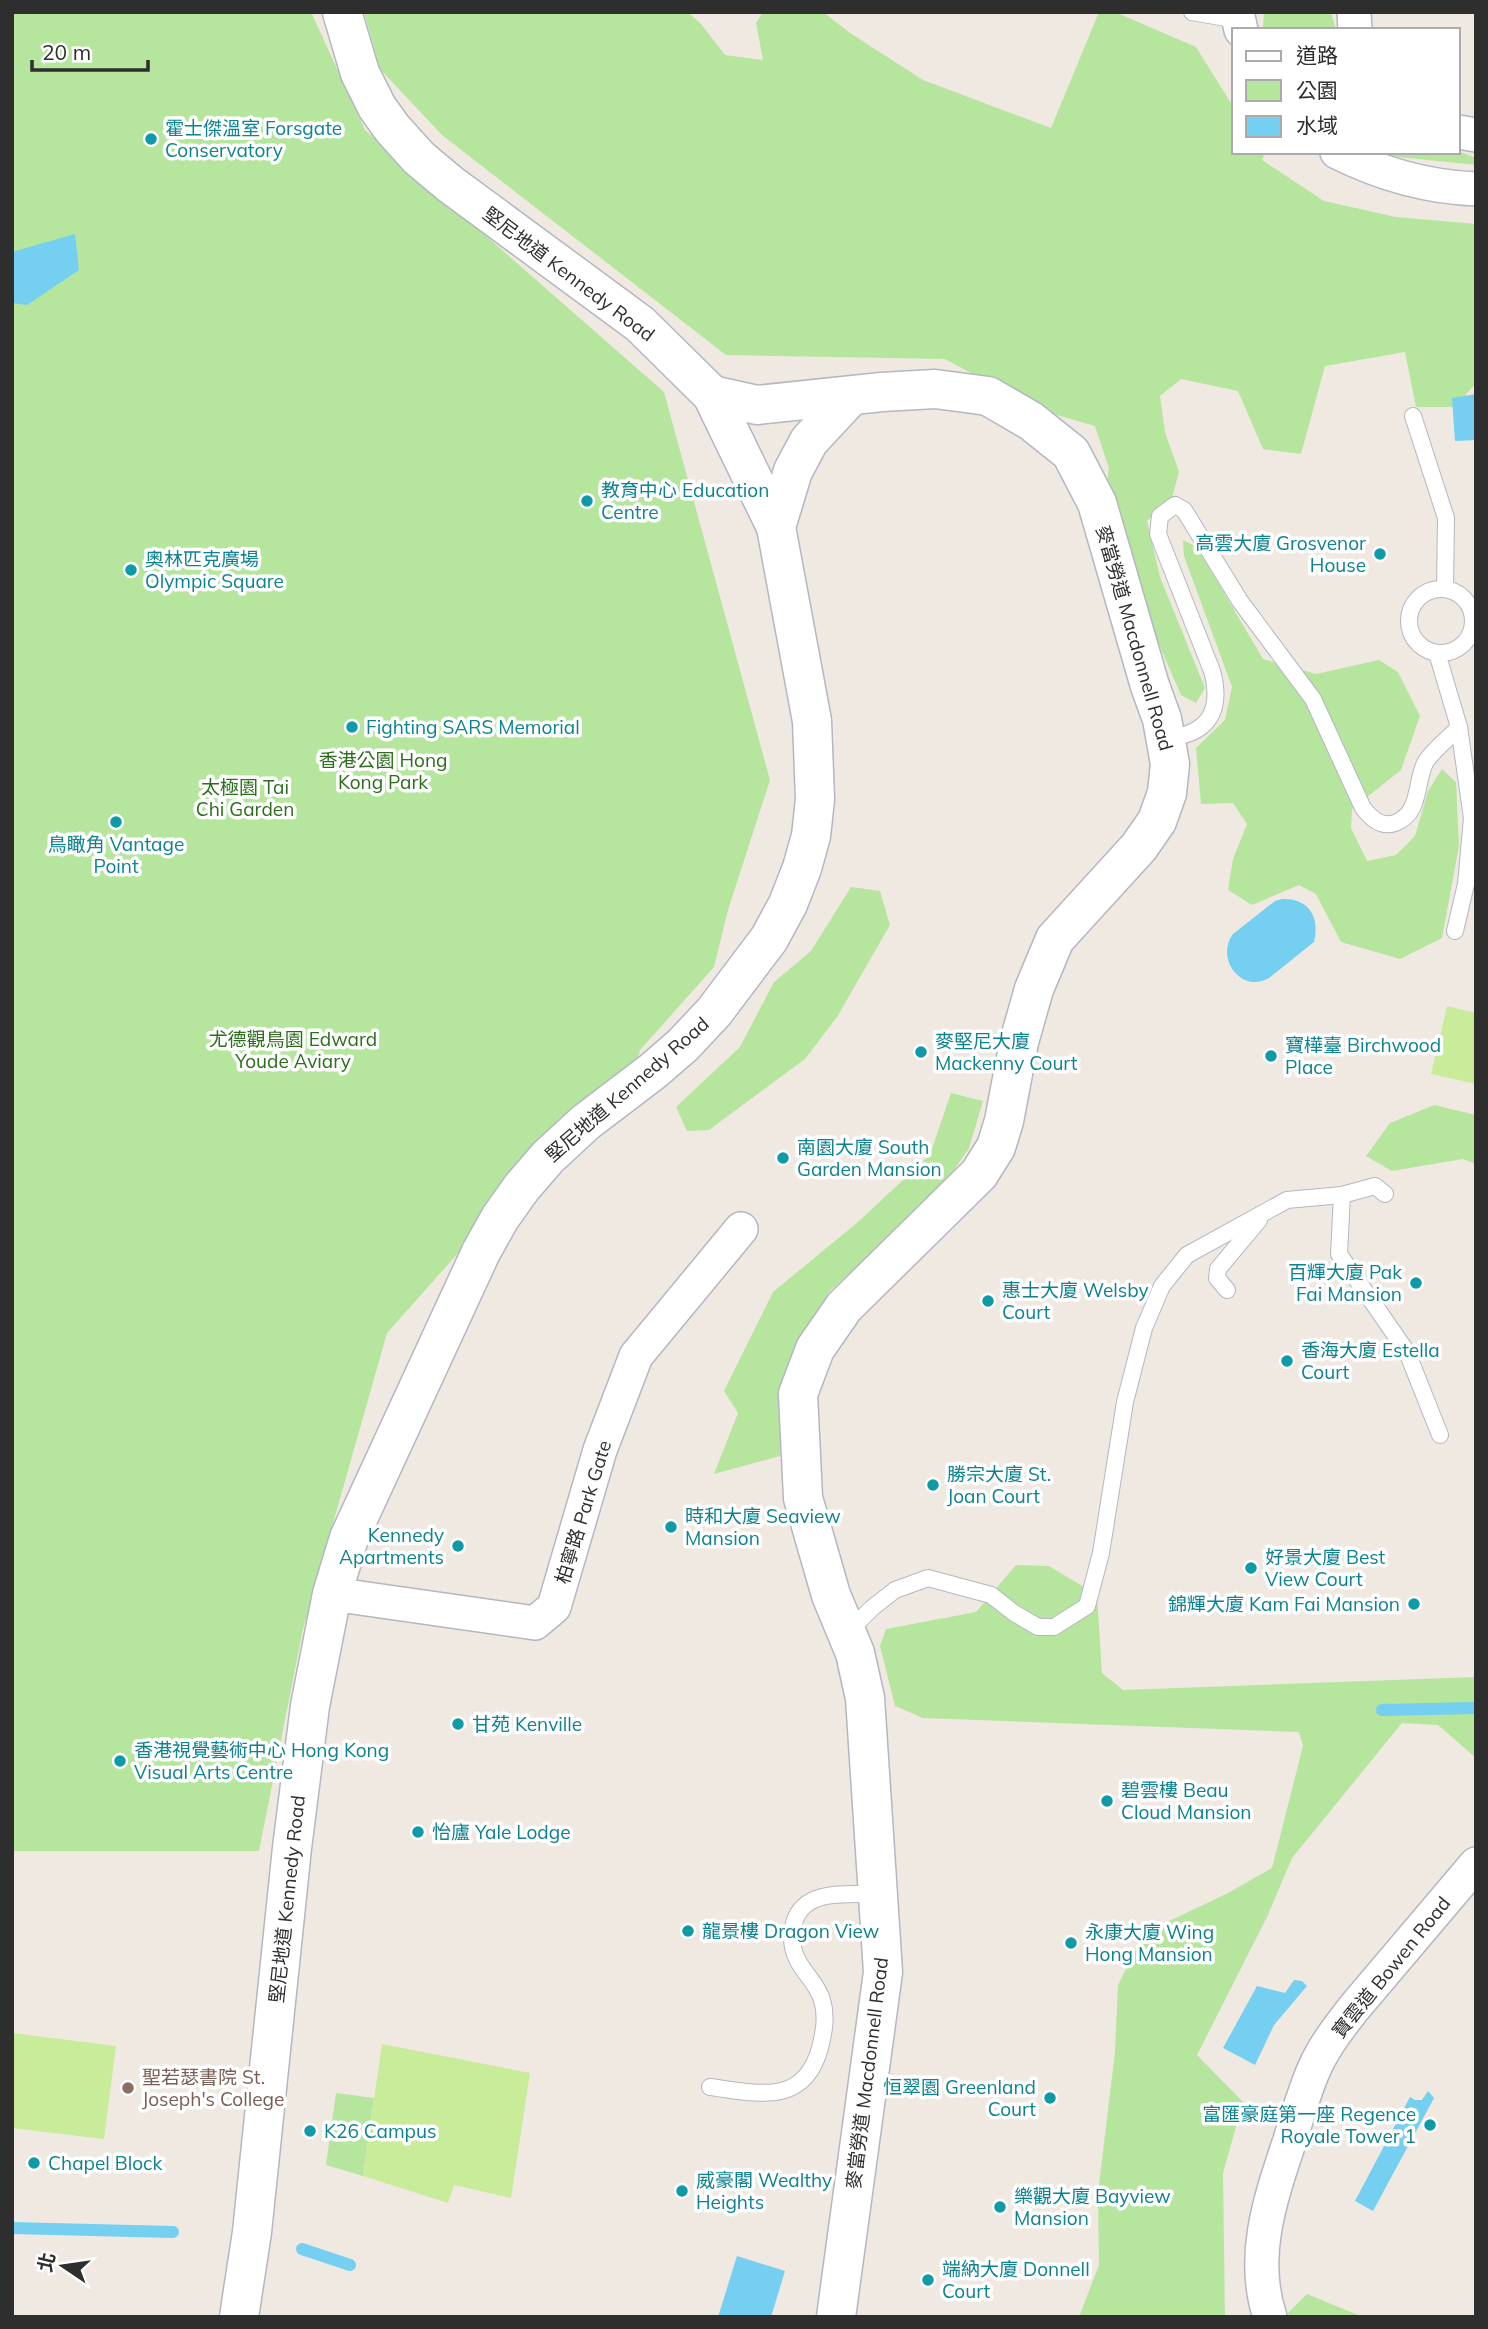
<svg xmlns="http://www.w3.org/2000/svg" width="1488" height="2329" font-family="Mulish,'Noto Sans TC',sans-serif">
<style>
.green{fill:#b6e59e}
.pitch{fill:#c9ec9a}
.water{fill:#75cff0}
.lines{fill:none;stroke-linecap:round;stroke-linejoin:round}
.stream{stroke:#75cff0;stroke-width:12}
.service-casing{stroke:#b4b7c1;stroke-width:18}
.minor-casing{stroke:#b4b7c1;stroke-width:36}
.tertiary-casing{stroke:#b4b7c1;stroke-width:41}
.service{stroke:#fff;stroke-width:16}
.minor{stroke:#fff;stroke-width:33}
.tertiary{stroke:#fff;stroke-width:38}
.culture-dot{fill:#0f9aa8;stroke:#fff;stroke-width:2.5}
.education-dot{fill:#8d6e63;stroke:#fff;stroke-width:2.5}
.labels{text-anchor:middle;stroke-width:7;stroke-linejoin:round;paint-order:stroke}
.culture-label{font-size:19px;fill:#0d838f;stroke:#fff;text-anchor:start}
.street-label{font-size:19px;fill:#2e2e2e;stroke:#fff}
.park-label{font-size:19px;fill:#2c6e1b;stroke:#fff}
.education-label{font-size:19px;fill:#785e54;stroke:#fff;text-anchor:start}
</style>
<rect width="100%" height="100%" fill="#efe9e1"/>
<g class="green">
<path d="M12,12H311L365,130L664,392L770,780L728,910L714,967L640,1050L625,1107L484,1224L387,1333L303,1629L259,1851H12Z"/>
<path d="M364,12H688L701,24L725,55L763,60L756,23L763,12H823L850,33L923,80L1051,128L1099,12H1115L1196,47L1234,108V152H1261L1264,156L1262,160L1324,201L1396,217L1476,224V383L1455,407H1416L1405,352L1325,366L1301,454L1263,449L1238,391L1181,379L1160,396L1165,432L1179,472L1172,498L1147,521L1160,577L1205,688L1196,703L1181,695L1103,516L1109,468L1095,426L1040,410L945,359L726,355L442,135L380,69Z"/>
<path d="M1264,12H1331L1336,30H1265L1263,27Z"/>
<path d="M1458,151L1476,158V165L1389,156L1383,152Z"/>
<path d="M1183,540L1197,547L1263,659L1316,674L1379,660L1398,672L1420,716L1401,770L1352,809L1351,828L1367,861L1396,855L1415,836L1428,791L1442,769L1456,782L1459,846L1442,938L1400,959L1341,942L1316,894L1299,885L1252,905L1228,890L1233,859L1247,824L1233,803L1201,804L1196,748L1225,720L1232,687L1184,556Z"/>
<path d="M851,887L880,891L890,925L837,1017L805,1059L709,1130L687,1131L676,1107L740,1047L774,982L811,951Z"/>
<path d="M951,1093L983,1101L969,1148L941,1189L830,1291L793,1357L780,1456L714,1474L738,1413L724,1391L773,1292L858,1222L930,1155Z"/>
<path d="M1434,1105L1476,1115V1164L1463,1159L1392,1171L1366,1156L1390,1123Z"/>
<path d="M1016,1565L1049,1566L1097,1595L1102,1673L1123,1690L1476,1677V1758L1438,1725L1402,1723L1292,1858L1267,1917L1197,2055L1243,2102L1223,2173L1225,2317H1079L1099,2265L1098,2193L1115,2052L1118,1985L1144,1933L1228,1893L1272,1868L1303,1746L1299,1732L923,1718L895,1706L880,1646L886,1629L976,1612Z"/>
<path d="M336,2093L374,2098L363,2176L326,2165Z"/>
<path d="M1307,2294L1363,2317H1290L1288,2313Z"/>
</g>
<g class="pitch">
<path d="M1447,1006L1476,1013V1084L1431,1074Z"/>
<path d="M12,2033L116,2046L104,2139L12,2128Z"/>
<path d="M382,2044L530,2073L511,2198L454,2185L448,2203L363,2176Z"/>
</g>
<g class="water">
<path d="M75,234L79,270L27,305L12,303V252Z"/>
<path d="M1476,394V440L1455,441L1452,398Z"/>
<path d="M1282,899C1309,898 1320,917 1314,942L1269,978C1241,994 1215,958 1233,934L1275,901Z"/>
<path d="M1294,1980L1302,1981L1307,1986L1274,2025L1255,2065L1223,2048L1257,1986L1285,1993Z"/>
<path d="M1428,2091L1434,2098L1373,2211L1355,2201L1410,2097L1415,2100H1422Z"/>
<path d="M737,2256L785,2271L771,2317H718Z"/>
</g>
<g class="lines">
<g class="stream">
<path d="M1382,1710L1476,1708"/>
<path d="M12,2228L173,2232"/>
<path d="M302,2249L350,2265"/>
</g>
<g class="service-casing">
<g id="service">
<path d="M1192,12L1238,20"/>
<path d="M1413,416L1446,518L1445,589"/>
<circle cx="1441" cy="621" r="32"/>
<path d="M1437,653L1459,727L1472,818L1466,884L1455,931"/>
<path d="M1166,738C1208,735 1223,711 1212,671L1158,534L1160,516L1175,505L1184,510L1240,601L1313,699L1363,808C1371,818 1381,828 1395,823C1421,813 1415,784 1425,763C1431,752 1450,737 1459,727"/>
<path d="M1342,1195L1339,1254L1407,1352L1440,1435"/>
<path d="M1227,1290L1217,1278L1218,1269L1259,1220"/>
<path d="M848,1632L872,1608L895,1590L928,1578L991,1595L1014,1613L1038,1627H1054L1087,1606L1101,1553L1125,1402L1144,1328L1162,1286L1187,1255L1287,1200L1342,1195L1375,1186L1385,1194"/>
<path d="M710,2087C757,2093 804,2107 820,2048C824,2032 827,2016 822,2000C817,1983 804,1974 797,1959C791,1947 791,1935 794,1923C804,1887 850,1895 879,1894"/>
</g>
</g>
<g class="minor-casing">
<g id="minor">
<path d="M1237,12L1241,30"/>
<path d="M1354,12L1355,30"/>
<path d="M1458,132L1476,135"/>
<path d="M1337,152C1381,174 1426,187 1476,189"/>
<path d="M332,1594L535,1623L554,1607L600,1450L636,1356L741,1229"/>
<path d="M1270,2317C1250,2257 1270,2200 1289,2143C1297,2118 1304,2091 1315,2067C1325,2045 1340,2026 1354,2008L1476,1864"/>
</g>
</g>
<g class="tertiary-casing">
<g id="tertiary">
<path d="M712,395L757,405L882,392L935,389L988,396L1031,421L1071,453L1097,503L1150,686L1162,719L1170,764L1167,793L1157,821L1139,847L1055,939L1034,989L1019,1042L1004,1121L996,1147L979,1174L844,1307L815,1349L798,1394L803,1498L831,1595L855,1653L865,1698L883,1972L836,2317"/>
<path d="M776,527L793,471L809,441L851,396"/>
<path d="M239,2317L252,2232L292,1848L310,1706L332,1594L349,1538L481,1252L500,1218L522,1187L548,1157L586,1122L653,1071L683,1045L714,1012L769,939L788,904L802,868L811,836L815,799L812,721L776,527L712,395L640,324L450,184L419,158L392,128L377,107L360,73L342,12"/>
</g>
</g>
<use href="#service" class="service"/>
<use href="#minor" class="minor"/>
<use href="#tertiary" class="tertiary"/>
</g>
<g class="culture-dot">
<circle cx="151" cy="139" r="7"/>
<circle cx="587" cy="501" r="7"/>
<circle cx="1380" cy="554" r="7"/>
<circle cx="131" cy="570" r="7"/>
<circle cx="352" cy="727" r="7"/>
<circle cx="116" cy="822" r="7"/>
<circle cx="921" cy="1052" r="7"/>
<circle cx="1271" cy="1056" r="7"/>
<circle cx="783" cy="1158" r="7"/>
<circle cx="1416" cy="1283" r="7"/>
<circle cx="988" cy="1301" r="7"/>
<circle cx="1287" cy="1361" r="7"/>
<circle cx="933" cy="1485" r="7"/>
<circle cx="671" cy="1527" r="7"/>
<circle cx="458" cy="1546" r="7"/>
<circle cx="1251" cy="1568" r="7"/>
<circle cx="1414" cy="1604" r="7"/>
<circle cx="458" cy="1724" r="7"/>
<circle cx="120" cy="1761" r="7"/>
<circle cx="1107" cy="1801" r="7"/>
<circle cx="418" cy="1832" r="7"/>
<circle cx="688" cy="1931" r="7"/>
<circle cx="1071" cy="1943" r="7"/>
<circle cx="1050" cy="2098" r="7"/>
<circle cx="1430" cy="2125" r="7"/>
<circle cx="310" cy="2131" r="7"/>
<circle cx="34" cy="2163" r="7"/>
<circle cx="682" cy="2191" r="7"/>
<circle cx="1000" cy="2207" r="7"/>
<circle cx="928" cy="2280" r="7"/>
</g>
<circle class="education-dot" cx="128" cy="2088" r="7"/>
<g class="labels">
<g class="culture-label">
<text x="165" y="135">霍士傑溫室 Forsgate<tspan x="165" dy="22">Conservatory</tspan></text>
<text x="601" y="497">教育中心 Education<tspan x="601" dy="22">Centre</tspan></text>
<text x="1366" y="550" text-anchor="end">高雲大廈 Grosvenor<tspan x="1366" dy="22">House</tspan></text>
<text x="145" y="566">奧林匹克廣場<tspan x="145" dy="22">Olympic Square</tspan></text>
<text x="366" y="734">Fighting SARS Memorial</text>
<text x="116" y="851" text-anchor="middle">鳥瞰角 Vantage<tspan x="116" dy="22">Point</tspan></text>
<text x="935" y="1048">麥堅尼大廈<tspan x="935" dy="22">Mackenny Court</tspan></text>
<text x="1285" y="1052">寶樺臺 Birchwood<tspan x="1285" dy="22">Place</tspan></text>
<text x="797" y="1154">南園大廈 South<tspan x="797" dy="22">Garden Mansion</tspan></text>
<text x="1402" y="1279" text-anchor="end">百輝大廈 Pak<tspan x="1402" dy="22">Fai Mansion</tspan></text>
<text x="1002" y="1297">惠士大廈 Welsby<tspan x="1002" dy="22">Court</tspan></text>
<text x="1301" y="1357">香海大廈 Estella<tspan x="1301" dy="22">Court</tspan></text>
<text x="947" y="1481">勝宗大廈 St.<tspan x="947" dy="22">Joan Court</tspan></text>
<text x="685" y="1523">時和大廈 Seaview<tspan x="685" dy="22">Mansion</tspan></text>
<text x="444" y="1542" text-anchor="end">Kennedy<tspan x="444" dy="22">Apartments</tspan></text>
<text x="1265" y="1564">好景大廈 Best<tspan x="1265" dy="22">View Court</tspan></text>
<text x="1400" y="1611" text-anchor="end">錦輝大廈 Kam Fai Mansion</text>
<text x="472" y="1731">甘苑 Kenville</text>
<text x="134" y="1757">香港視覺藝術中心 Hong Kong<tspan x="134" dy="22">Visual Arts Centre</tspan></text>
<text x="1121" y="1797">碧雲樓 Beau<tspan x="1121" dy="22">Cloud Mansion</tspan></text>
<text x="432" y="1839">怡廬 Yale Lodge</text>
<text x="702" y="1938">龍景樓 Dragon View</text>
<text x="1085" y="1939">永康大廈 Wing<tspan x="1085" dy="22">Hong Mansion</tspan></text>
<text x="1036" y="2094" text-anchor="end">恒翠園 Greenland<tspan x="1036" dy="22">Court</tspan></text>
<text x="1416" y="2121" text-anchor="end">富匯豪庭第一座 Regence<tspan x="1416" dy="22">Royale Tower 1</tspan></text>
<text x="324" y="2138">K26 Campus</text>
<text x="48" y="2170">Chapel Block</text>
<text x="696" y="2187">威豪閣 Wealthy<tspan x="696" dy="22">Heights</tspan></text>
<text x="1014" y="2203">樂觀大廈 Bayview<tspan x="1014" dy="22">Mansion</tspan></text>
<text x="942" y="2276">端納大廈 Donnell<tspan x="942" dy="22">Court</tspan></text>
</g>
<g class="street-label">
<text transform="translate(569 274) rotate(37)" y="7">堅尼地道 Kennedy Road</text>
<text transform="translate(1135 638) rotate(74)" y="7">麥當勞道 Macdonnell Road</text>
<text transform="translate(627 1089) rotate(-41)" y="7">堅尼地道 Kennedy Road</text>
<text transform="translate(583 1512) rotate(-73)" y="7">柏寧路 Park Gate</text>
<text transform="translate(287 1899) rotate(-84)" y="7">堅尼地道 Kennedy Road</text>
<text transform="translate(1391 1967) rotate(-51)" y="7">寶雲道 Bowen Road</text>
<text transform="translate(867 2073) rotate(-83)" y="7">麥當勞道 Macdonnell Road</text>
</g>
<g class="park-label">
<text x="383" y="767">香港公園 Hong<tspan x="383" dy="22">Kong Park</tspan></text>
<text x="245" y="794">太極園 Tai<tspan x="245" dy="22">Chi Garden</tspan></text>
<text x="293" y="1046">尤德觀鳥園 Edward<tspan x="293" dy="22">Youde Aviary</tspan></text>
</g>
<g class="education-label">
<text x="142" y="2084">聖若瑟書院 St.<tspan x="142" dy="22">Joseph's College</tspan></text>
</g>
</g>
<rect width="1488" height="2329" fill="none" stroke="#2e2e2e" stroke-width="28"/>
<rect x="1232" y="28" width="228" height="126" fill="#ffffff" stroke="#ababab" stroke-width="2"/>
<rect x="1246" y="51" width="35" height="10" fill="#ffffff" stroke="#ababab" stroke-width="2"/>
<text x="1296" y="63" font-size="21" fill="#2e2e2e">道路</text>
<rect x="1246" y="80" width="35" height="21" fill="#b6e59e" stroke="#ababab" stroke-width="2"/>
<text x="1296" y="98" font-size="21" fill="#2e2e2e">公園</text>
<rect x="1246" y="116" width="35" height="21" fill="#75cff0" stroke="#ababab" stroke-width="2"/>
<text x="1296" y="133" font-size="21" fill="#2e2e2e">水域</text>
<g transform="translate(63 2266) rotate(283)" stroke="#ffffff" stroke-width="5" paint-order="stroke">
<path d="M0-5L12 26L0 18L-12 26Z" fill="#2e2e2e"/>
<text y="-10" font-size="19" font-weight="bold" text-anchor="middle" fill="#2e2e2e">北</text>
</g>
<path d="M32 60v10h116v-10" fill="none" stroke="#2e2e2e" stroke-width="3.5"/>
<text x="42" y="60" font-size="21" fill="#2e2e2e" stroke="#ffffff" stroke-width="5" paint-order="stroke">20 m</text>
</svg>
